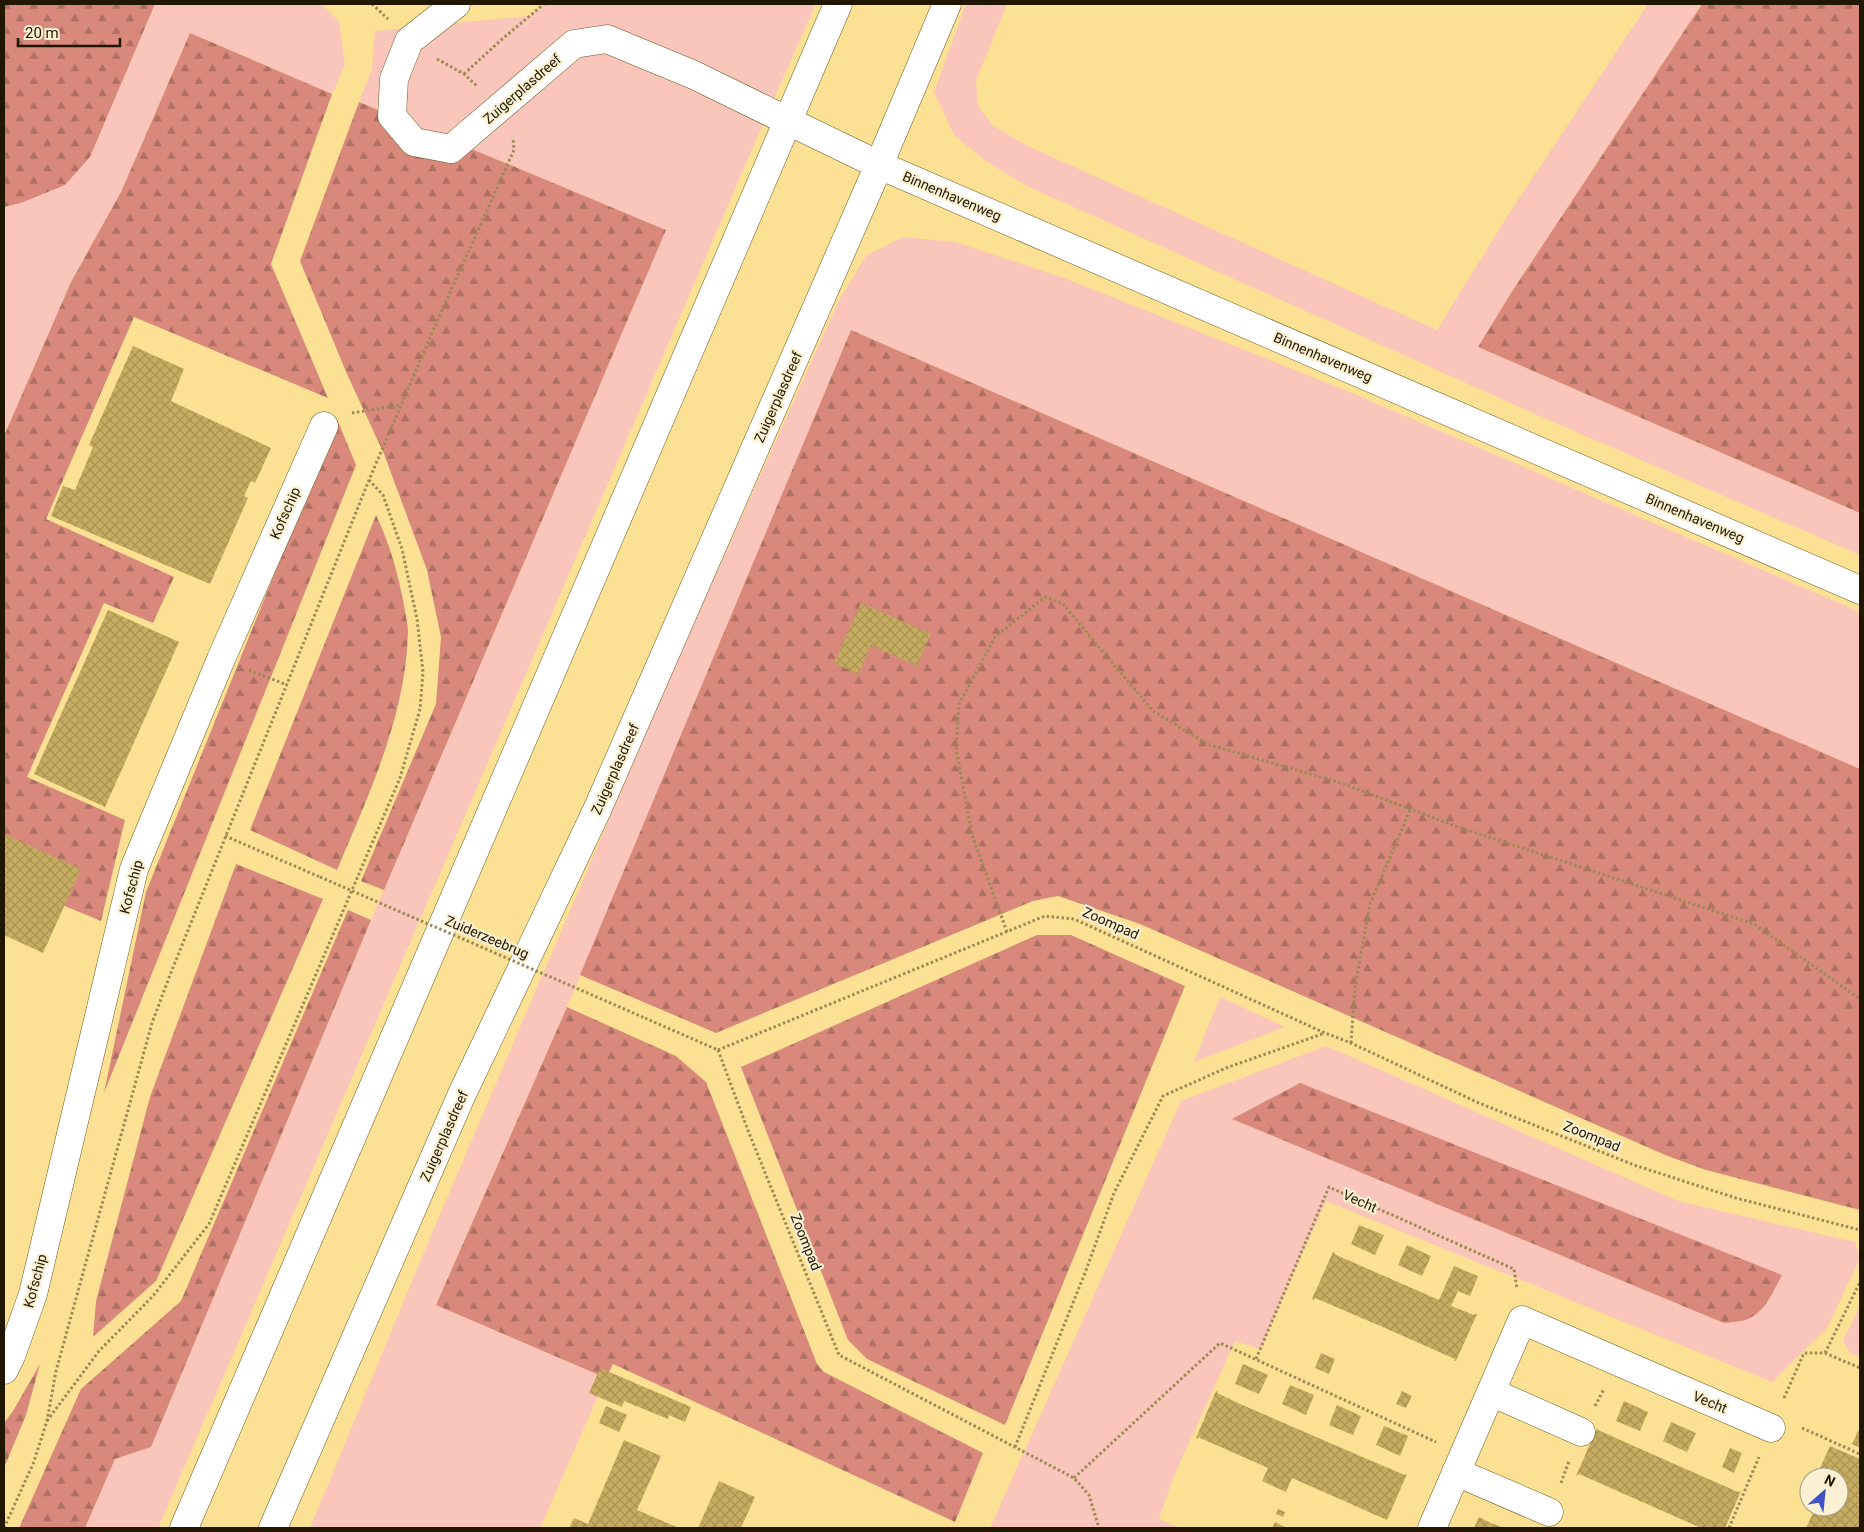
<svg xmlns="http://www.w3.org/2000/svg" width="1864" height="1532" font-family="Roboto,sans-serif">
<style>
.green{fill:#fac5ba;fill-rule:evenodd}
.forest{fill:url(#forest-firs)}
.building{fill:url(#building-cross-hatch)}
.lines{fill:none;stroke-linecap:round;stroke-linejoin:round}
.minor-casing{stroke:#6c591f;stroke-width:29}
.tertiary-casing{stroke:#6c591f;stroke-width:29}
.secondary-casing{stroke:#6c591f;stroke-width:29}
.path{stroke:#9d8954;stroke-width:3;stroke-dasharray:2.5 2.5;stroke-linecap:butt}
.minor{stroke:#fff;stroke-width:28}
.tertiary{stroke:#fff;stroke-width:28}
.secondary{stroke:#fff;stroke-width:28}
.path-bridge{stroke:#9d8954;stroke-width:3;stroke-dasharray:2.5 2.5;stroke-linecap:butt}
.labels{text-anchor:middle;stroke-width:4.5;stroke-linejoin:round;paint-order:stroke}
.street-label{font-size:14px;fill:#211700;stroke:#faf0d3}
</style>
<defs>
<pattern id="forest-firs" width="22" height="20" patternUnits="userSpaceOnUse" patternTransform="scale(1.25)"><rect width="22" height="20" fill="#d8897b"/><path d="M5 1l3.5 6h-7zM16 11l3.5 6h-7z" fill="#af6f62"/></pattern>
<pattern id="building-cross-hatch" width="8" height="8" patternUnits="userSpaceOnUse" patternTransform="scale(1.25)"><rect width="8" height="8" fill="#c6ac61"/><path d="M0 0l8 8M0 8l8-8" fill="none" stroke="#aa9352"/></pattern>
</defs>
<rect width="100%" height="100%" fill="#fce195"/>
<g class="green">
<path d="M155,4H322L339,22L345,64L332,94L190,33L121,192L71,282L4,436V207L21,203L90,157Z"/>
<path d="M547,4H816L774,98L158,1528H85L115,1459L151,1447L371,920L666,230L359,102L372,69L375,31L528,16Z"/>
<path d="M966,4H1007L976,80L978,106L993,126L1032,148L1437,330L1508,215L1648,4H1702L1511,293L1478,347L1860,513V555L1535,414L1029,187L987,162L954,135L934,92Z"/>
<path d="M903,237L955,242L1064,278L1347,391L1860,612V769L851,330L567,1007L436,1305L606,1378L540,1528H310L427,1245L670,677L839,300L866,256Z"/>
<path d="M1220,997L1285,1027L1194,1062Z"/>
<path d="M1326,1046L1678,1201L1855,1242L1860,1258L1827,1328L1772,1382L1326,1201L1260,1349L1235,1341L1173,1478L1159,1519L1179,1528H990L1181,1101ZM1233,1119L1747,1319L1724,1323Z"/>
<path d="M1860,1306V1357L1850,1353L1843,1341Z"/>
</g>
<g class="forest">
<path d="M4,4H155L90,157L65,185L21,203L4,207Z"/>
<path d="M1702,4H1860V513L1478,347L1511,293Z"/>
<path d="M190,33L332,94L271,264L328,398L134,317L46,519L174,577L153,623L104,603L27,777L125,820L101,921L55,902L71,871L4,841V436L71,282L121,192Z"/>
<path d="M359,102L666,230L384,890L361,881L436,704L441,637L427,570L384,454L347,374L300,261Z"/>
<path d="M851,330L1860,769V1210L1706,1170L1665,1155L1140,924L1058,896L1033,901L716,1033L580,975Z"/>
<path d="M337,419L356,465L104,1093L146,892Z"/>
<path d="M376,515C390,544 398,574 404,605C405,614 408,623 408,632C406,716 369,794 337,870L250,830Z"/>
<path d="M236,864L323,899L156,1281L93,1337L96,1301L150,1097Z"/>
<path d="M348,910L371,920L151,1447L115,1459L85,1528H19L81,1389L181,1301Z"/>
<path d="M1037,935H1071L1185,986L1005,1425L867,1359L848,1340L741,1067Z"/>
<path d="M567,1007L676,1056L706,1082L817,1364L824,1372L983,1453L955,1522L613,1364L606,1378L436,1305Z"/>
<path d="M1300,1083L1782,1275C1773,1291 1766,1311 1748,1319C1741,1322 1731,1322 1724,1323L1232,1119Z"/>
<path d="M40,1364L26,1415L4,1468V1423L13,1411Z"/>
</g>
<g class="building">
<path d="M133,346L184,369L171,401L271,448L255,483L251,481L244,496L248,498L210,584L51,516L63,486L75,490L93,447L89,445Z"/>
<path d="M861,603L931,634L917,666L871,645L858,674L834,663Z"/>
<path d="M108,610L179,642L105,807L34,774Z"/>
<path d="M4,834L81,869L43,953L4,935Z"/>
<path d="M1359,1225L1384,1235L1375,1255L1351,1244Z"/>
<path d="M1407,1245L1431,1256L1422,1276L1398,1265Z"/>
<path d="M1333,1252L1335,1253L1334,1254L1439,1300L1454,1266L1478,1276L1470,1296L1458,1291L1451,1306L1474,1315L1475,1314H1477L1456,1361H1454L1455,1359L1385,1328L1315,1298L1314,1300L1312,1299Z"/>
<path d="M1321,1353L1335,1359L1329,1374L1315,1368Z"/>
<path d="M1243,1364L1268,1375L1259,1394L1235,1384Z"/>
<path d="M600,1368L691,1407L685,1422L669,1415L668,1419L624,1401L622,1407L589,1393Z"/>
<path d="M1290,1385L1314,1395L1306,1415L1282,1404Z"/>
<path d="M1216,1391L1218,1392L1217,1393L1240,1404L1381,1465L1405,1475L1407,1474L1387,1520L1292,1478L1286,1492L1262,1481L1268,1468L1198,1437V1439L1196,1438Z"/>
<path d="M1402,1391L1412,1396L1406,1408L1396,1404Z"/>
<path d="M1624,1401L1648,1412L1640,1431L1616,1421Z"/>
<path d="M1337,1405L1361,1416L1353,1435L1329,1425Z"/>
<path d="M606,1406L627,1415L619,1432L599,1423Z"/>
<path d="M1671,1422L1696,1433L1687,1452L1663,1441Z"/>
<path d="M1384,1426L1408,1436L1400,1456L1376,1445Z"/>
<path d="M1597,1428L1598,1430L1645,1451L1738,1492L1741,1491L1725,1528H1701L1579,1474L1576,1476Z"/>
<path d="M1858,1431L1860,1432V1448L1852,1444Z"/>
<path d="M624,1440L661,1456L637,1510L679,1528H569L574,1518L588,1524Z"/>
<path d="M1830,1446L1860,1459V1528H1806L1816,1507H1839V1477H1829L1830,1475L1819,1470Z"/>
<path d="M1730,1448L1742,1453L1734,1473L1722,1467Z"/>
<path d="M719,1481L755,1497L741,1528H698Z"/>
<path d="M1278,1509L1285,1512L1283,1517L1276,1514Z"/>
<path d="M1479,1517L1491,1523L1505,1528H1474Z"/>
<path d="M1275,1522L1287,1528H1272Z"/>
</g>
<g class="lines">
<g class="minor-casing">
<g id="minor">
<path d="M456,4L409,41L394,79L392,116L414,142L451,149L574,44L607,39L694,75L788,121"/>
<path d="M4,1370L11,1356L33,1294L134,869L221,659L324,426"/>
<path d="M1491,1392L1581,1432"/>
<path d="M1456,1472L1549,1512"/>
<path d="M1432,1528L1522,1320L1771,1428"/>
</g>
</g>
<g class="tertiary-casing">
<path id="tertiary" d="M788,121L879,165L1860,590"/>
</g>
<g class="secondary-casing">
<g id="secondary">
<path d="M184,1528L838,4"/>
<path d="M273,1528L462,1094L597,810L879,165L947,4"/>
</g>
</g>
<g class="path">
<path d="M372,4L388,19"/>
<path d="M437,59L464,74L477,86"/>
<path d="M464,74L501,40L544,4"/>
<path d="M352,413L400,405"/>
<path d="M249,670L287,685"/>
<path d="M225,836L320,877"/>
<path d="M1007,932L972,835L956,748L959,704L995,637L1045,597L1062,603L1153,711L1207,744L1341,783L1455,826L1754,924L1860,999"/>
<path d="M645,1018L718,1050"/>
<path d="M1351,1043L1355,987L1370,904L1411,808"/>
<path d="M718,1050L1045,916L1074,919L1325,1033L1351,1043L1479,1103L1634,1165L1736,1198L1860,1230"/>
<path d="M718,1050L749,1133L839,1355L1074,1478L1089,1495L1099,1528"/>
<path d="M1825,1353L1860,1282"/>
<path d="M1256,1359L1329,1187L1514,1269L1517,1289"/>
<path d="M1784,1398L1804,1353H1825L1860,1368"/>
<path d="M1595,1406L1604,1389"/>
<path d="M47,1421L99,1351L153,1296L209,1224L400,778L420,709L423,672L417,619L402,549L383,495L369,480"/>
<path d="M1802,1428L1860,1454"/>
<path d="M1015,1447L1085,1273L1114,1193L1163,1096L1226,1068L1325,1033"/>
<path d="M1074,1478L1220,1343L1436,1442"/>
<path d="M1561,1483L1569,1461"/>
<path d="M4,1528L33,1464L47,1421L56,1371L152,1023L170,975L369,480L435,326L514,150L513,138"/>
<path d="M1729,1528L1759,1457"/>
</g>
<use href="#minor" class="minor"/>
<use href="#tertiary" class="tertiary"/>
<use href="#secondary" class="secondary"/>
<path class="path-bridge" d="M320,877L645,1018"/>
</g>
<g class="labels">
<g class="street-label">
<text transform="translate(522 89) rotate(-41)" y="5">Zuigerplasdreef</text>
<text transform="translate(952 196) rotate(23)" y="5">Binnenhavenweg</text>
<text transform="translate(1323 357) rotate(23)" y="5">Binnenhavenweg</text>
<text transform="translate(778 397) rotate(-66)" y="5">Zuigerplasdreef</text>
<text transform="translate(285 513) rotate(-66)" y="5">Kofschip</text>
<text transform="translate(1695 518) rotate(23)" y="5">Binnenhavenweg</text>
<text transform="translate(615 769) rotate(-66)" y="5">Zuigerplasdreef</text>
<text transform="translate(131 887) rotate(-75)" y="5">Kofschip</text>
<text transform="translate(1111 923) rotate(24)" y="5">Zoompad</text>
<text transform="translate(487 937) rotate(23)" y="5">Zuiderzeebrug</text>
<text transform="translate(444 1136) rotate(-66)" y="5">Zuigerplasdreef</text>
<text transform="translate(1592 1136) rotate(22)" y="5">Zoompad</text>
<text transform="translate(1360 1201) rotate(24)" y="5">Vecht</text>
<text transform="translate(806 1242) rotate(68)" y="5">Zoompad</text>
<text transform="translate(35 1281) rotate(-75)" y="5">Kofschip</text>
<text transform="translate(1710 1402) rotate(23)" y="5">Vecht</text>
</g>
</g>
<rect width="1864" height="1532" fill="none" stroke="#211700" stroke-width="10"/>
<g transform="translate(1824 1492) rotate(27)"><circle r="24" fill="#faf0d3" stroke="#a3997f"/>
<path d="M0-4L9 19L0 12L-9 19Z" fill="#4054c8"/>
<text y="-8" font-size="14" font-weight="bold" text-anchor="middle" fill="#211700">N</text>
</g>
<path d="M18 38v8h102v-8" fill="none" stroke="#211700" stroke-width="2.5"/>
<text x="25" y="38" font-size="15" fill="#211700" stroke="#faf0d3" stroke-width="4" paint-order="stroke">20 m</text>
</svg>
